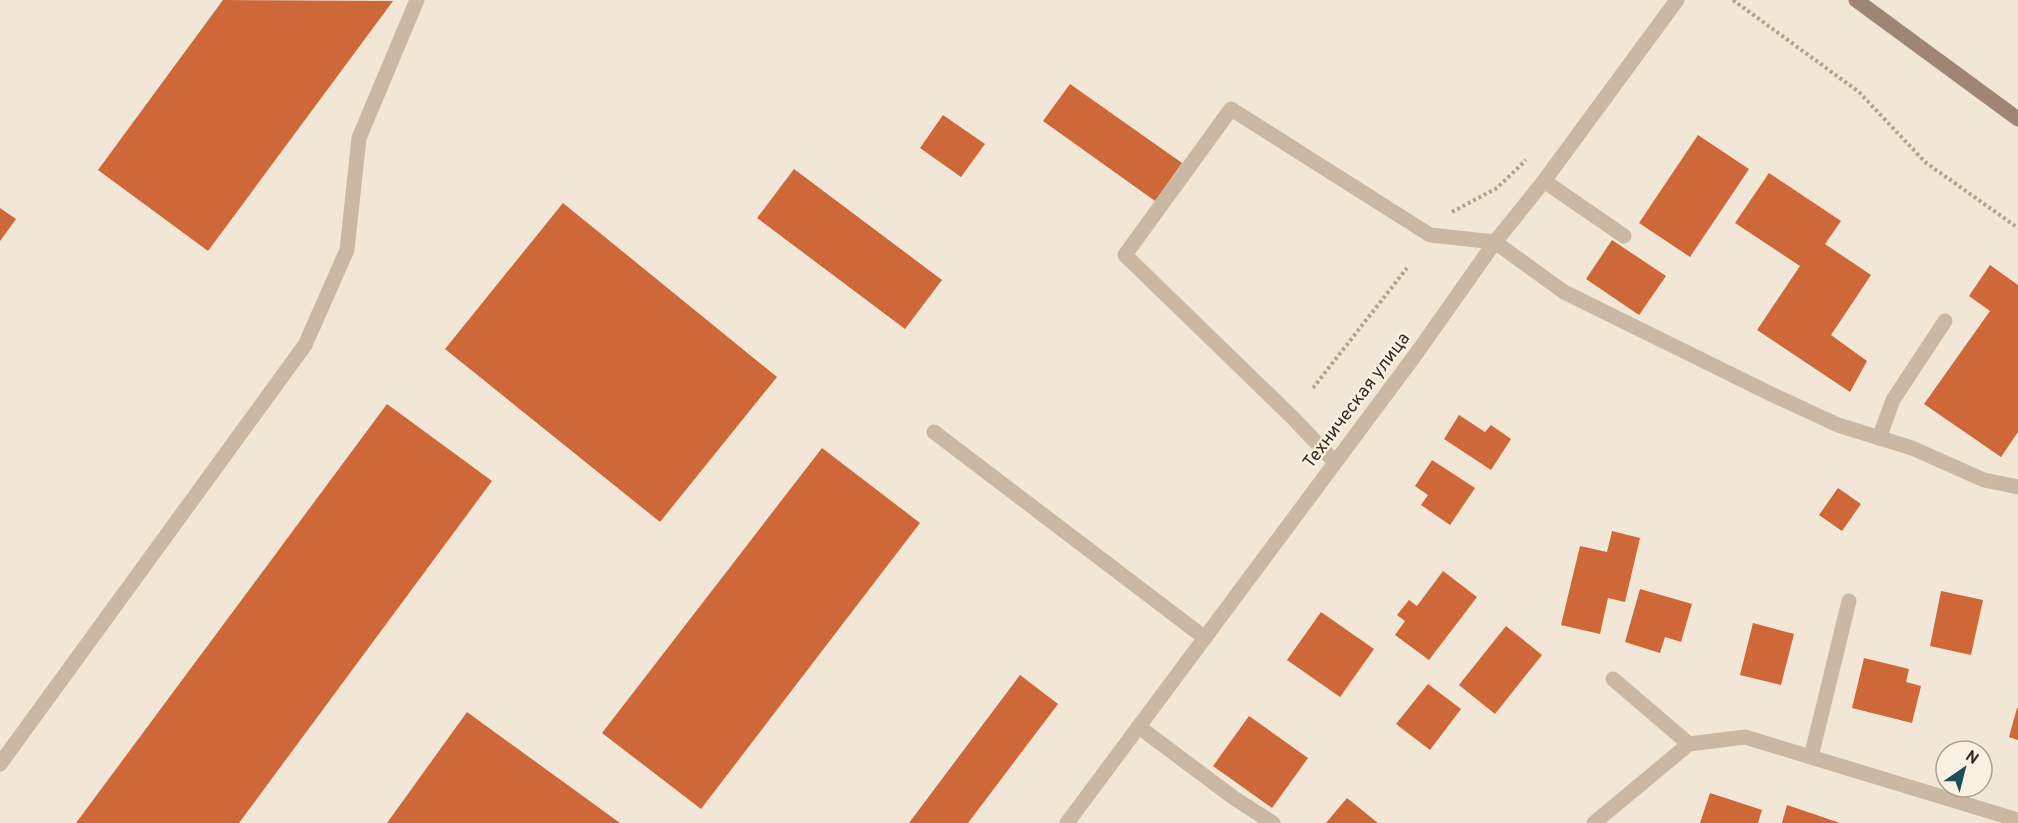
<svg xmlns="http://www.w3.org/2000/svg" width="2018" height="823" font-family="Overpass,sans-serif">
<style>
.building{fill:#ce6838}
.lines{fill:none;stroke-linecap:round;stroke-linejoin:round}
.path{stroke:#b7a18c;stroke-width:4;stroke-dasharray:3 3;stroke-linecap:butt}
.lane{stroke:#cbb8a2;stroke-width:15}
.street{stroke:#cbb8a2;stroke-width:15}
.secondary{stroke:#9e8673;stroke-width:15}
.labels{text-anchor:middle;stroke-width:4.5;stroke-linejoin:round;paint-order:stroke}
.street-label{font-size:18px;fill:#352b25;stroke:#faf1e2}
</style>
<rect width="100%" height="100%" fill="#f2e7d6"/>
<g class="building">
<path d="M223,0L393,1L208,251L98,170Z"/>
<path d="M1070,84L1182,163L1155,201L1043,121Z"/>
<path d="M943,115L985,144L961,177L920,148Z"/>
<path d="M1698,135L1749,169L1690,257L1639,223Z"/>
<path d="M794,169L942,280L905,329L757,218Z"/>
<path d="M1769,173L1841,221L1825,244L1871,275L1831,335L1867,361L1850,392L1757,330L1800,266L1735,223Z"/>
<path d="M563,203L777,377L660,522L445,349Z"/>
<path d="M0,208L16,219L0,241Z"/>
<path d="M1612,240L1666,276L1639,315L1586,279Z"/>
<path d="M1990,265L2018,285V432L2001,457L1924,404L1990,311L1969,296Z"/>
<path d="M387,404L492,481L239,823H76Z"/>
<path d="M1459,415L1485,432L1491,425L1511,439L1491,470L1444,439Z"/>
<path d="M822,448L920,523L701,809L602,733Z"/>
<path d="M1432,460L1475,488L1450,525L1421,505L1428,495L1415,486Z"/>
<path d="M1838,488L1861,504L1842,531L1819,515Z"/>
<path d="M1612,531L1640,538L1625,602L1608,598L1600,634L1561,625L1580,546L1607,552Z"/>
<path d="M1443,571L1477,597L1429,660L1395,635L1405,621L1397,615L1409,600L1417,606Z"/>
<path d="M1640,589L1692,604L1681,642L1665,637L1660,653L1625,642Z"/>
<path d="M1941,591L1983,600L1971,655L1930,646Z"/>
<path d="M1321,612L1374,649L1340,697L1287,660Z"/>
<path d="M1753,623L1794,634L1781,685L1740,675Z"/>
<path d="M1506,626L1542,655L1495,714L1459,685Z"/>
<path d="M1864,658L1909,669L1906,682L1921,686L1912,723L1852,708Z"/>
<path d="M1020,675L1058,704L968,823H909Z"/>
<path d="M1428,684L1461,709L1430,750L1396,724Z"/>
<path d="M2017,708H2018V740L2009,737Z"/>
<path d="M467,712L620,823H387Z"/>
<path d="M1249,716L1308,758L1272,808L1213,766Z"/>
<path d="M1710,793L1762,810L1758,823H1700Z"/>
<path d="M1347,798L1378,823H1326Z"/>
<path d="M1787,805L1840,823H1782Z"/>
</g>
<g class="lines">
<g class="path">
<path d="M1733,0L1859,92L1925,162L2018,228"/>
<path d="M1452,212L1497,188L1526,160"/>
<path d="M1313,388L1407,268"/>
</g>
<g class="lane">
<path d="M1544,181L1624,236"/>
<path d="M934,432L1205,638"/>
<path d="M1879,438L1893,400L1945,321"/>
<path d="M1334,461L1293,418L1125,255L1231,109L1430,235L1495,242L1564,292L1773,395L1838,425L1912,448L1984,480L2018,487"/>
<path d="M1613,679L1689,744"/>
<path d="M1811,757L1849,601"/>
<path d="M0,764L305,345L347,250L359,138L417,0"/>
</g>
<g class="street">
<path d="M1139,727L1234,798L1273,823"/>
<path d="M1067,823L1416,354L1495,242L1544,181L1677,0"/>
<path d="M1594,823L1689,744L1745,737L2018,820"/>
</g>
<path class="secondary" d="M1856,0L2018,119"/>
</g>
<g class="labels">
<g class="street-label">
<text transform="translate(1356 400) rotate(-53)" y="6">Техническая улица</text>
</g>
</g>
<g transform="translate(1964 769) rotate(35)"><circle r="28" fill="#faf1e2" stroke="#aba296" stroke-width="1.5"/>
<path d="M0-4.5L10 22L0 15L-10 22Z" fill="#184f59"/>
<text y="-9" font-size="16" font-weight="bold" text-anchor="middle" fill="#352b25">N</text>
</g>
</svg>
